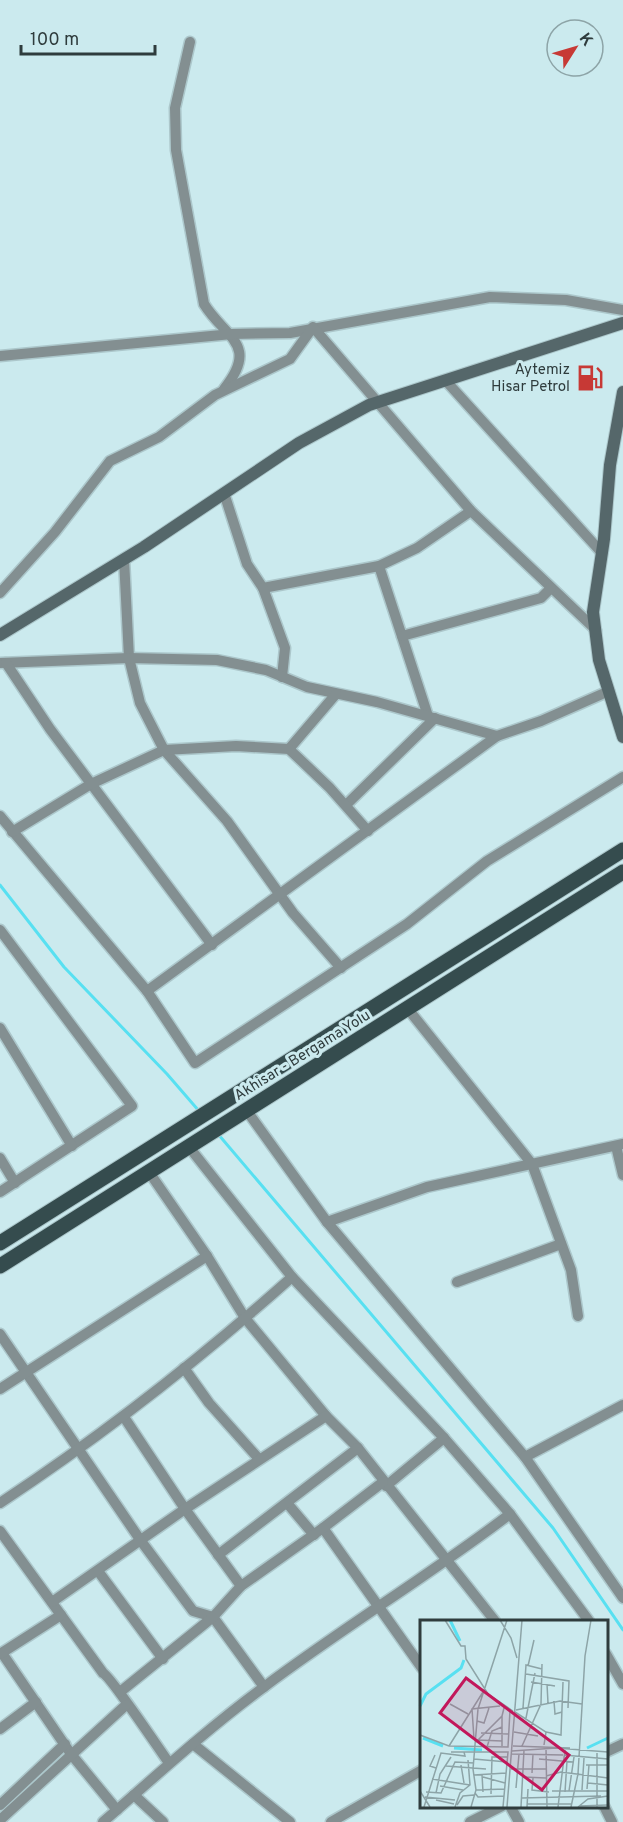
<svg xmlns="http://www.w3.org/2000/svg" width="623" height="1822" font-family="Overpass,sans-serif">
<style>
.lines{fill:none;stroke-linecap:round;stroke-linejoin:round}
.stream{stroke:#58e0f1;stroke-width:3}
.street-casing{stroke:#acc7cb;stroke-width:13}
.secondary-casing{stroke:#acc7cb;stroke-width:14}
.primary-casing{stroke:#acc7cb;stroke-width:17}
.street{stroke:#838f91;stroke-width:10}
.secondary{stroke:#55676a;stroke-width:12}
.primary{stroke:#354c4e;stroke-width:15}
.labels{text-anchor:middle;stroke-width:6;stroke-linejoin:round;paint-order:stroke}
.poi-label{font-size:15px;fill:#2f3c3d;stroke:#cbeaee;text-anchor:end}
.street-label{font-size:15px;fill:#2f3c3d;stroke:#cbeaee}
.inset-river{fill:none;stroke:#58e0f1;stroke-width:3}
.inset-road{fill:none;stroke:#8da4a7;stroke-width:1.5}
.view{fill:#c2185b;fill-opacity:0.15;stroke:#c2185b;stroke-width:3}
.inset-edge{fill:none;stroke:#2f3c3d;stroke-width:3}
</style>
<rect width="100%" height="100%" fill="#cbeaee"/>
<g class="lines">
<g class="stream">
<path d="M0,885L64,967L167,1074L199,1111"/>
<path d="M218,1134L553,1528L623,1630"/>
</g>
<g class="street-casing">
<g id="street">
<path d="M190,42L175,108L176,150L204,304C225,338 260,344 224,389"/>
<path d="M0,356L232,334L290,333L490,297L566,300L623,310"/>
<path d="M446,381L602,553"/>
<path d="M224,493L247,564L263,588L379,566L417,548L471,511"/>
<path d="M124,559L129,658L140,703L164,750L227,821L293,913L341,968"/>
<path d="M379,566L428,716"/>
<path d="M263,588L285,648L282,677"/>
<path d="M0,593L55,532L110,461L159,437L215,395L290,359L313,327L471,511L596,630"/>
<path d="M402,636L541,598L551,588"/>
<path d="M0,663L129,658L217,660L266,670L307,687L377,702L497,736L541,721L609,691"/>
<path d="M6,663L50,729L212,945"/>
<path d="M289,749L336,694"/>
<path d="M346,805L435,718"/>
<path d="M0,816L147,991L195,1063L407,924L487,861L623,777"/>
<path d="M12,832L91,784L164,750L236,746L289,749L329,787L368,831"/>
<path d="M0,930L132,1106L0,1192"/>
<path d="M147,991L497,736"/>
<path d="M408,1009L532,1164L571,1270L578,1316"/>
<path d="M0,1028L72,1146"/>
<path d="M247,1111L327,1222L525,1457L623,1598"/>
<path d="M616,1146L623,1175"/>
<path d="M189,1147L292,1277L444,1438L510,1514L589,1621"/>
<path d="M0,1158L15,1183"/>
<path d="M149,1172L207,1256L245,1318L326,1416L358,1448L495,1621"/>
<path d="M327,1222L427,1187L623,1144"/>
<path d="M457,1282L561,1244"/>
<path d="M0,1334L141,1541L193,1611L213,1617L264,1687"/>
<path d="M184,1368L209,1403L259,1459"/>
<path d="M0,1389L207,1256"/>
<path d="M124,1417L185,1509L241,1586"/>
<path d="M525,1457L623,1405"/>
<path d="M386,1486L444,1438"/>
<path d="M0,1503C103,1435 200,1359 292,1277"/>
<path d="M287,1503L314,1535"/>
<path d="M323,1528L422,1668"/>
<path d="M0,1531L103,1673C111,1677 159,1749 169,1763"/>
<path d="M218,1555L358,1448"/>
<path d="M98,1571L163,1659"/>
<path d="M52,1602L185,1509L326,1416"/>
<path d="M2,1653L71,1754L117,1810"/>
<path d="M0,1654L61,1615"/>
<path d="M606,1654L623,1684"/>
<path d="M120,1692L213,1617L241,1586L323,1528L383,1482"/>
<path d="M0,1729L36,1702"/>
<path d="M193,1744L290,1822"/>
<path d="M606,1752L623,1744"/>
<path d="M134,1795L163,1822"/>
<path d="M0,1805L65,1744"/>
<path d="M510,1806L519,1822"/>
<path d="M604,1806L612,1822"/>
<path d="M0,1820L126,1705"/>
<path d="M103,1822C156,1776 207,1729 264,1687C344,1627 430,1575 510,1514"/>
<path d="M331,1822L422,1770"/>
<path d="M470,1822L502,1806"/>
</g>
</g>
<g class="secondary-casing">
<g id="secondary">
<path d="M623,392L610,465L604,539L593,612L599,660L623,737"/>
<path d="M0,635L144,547L299,443L369,405L623,323"/>
</g>
</g>
<g class="primary-casing">
<g id="primary">
<path d="M0,1243L623,850"/>
<path d="M0,1266L623,872"/>
</g>
</g>
<use href="#street" class="street"/>
<use href="#secondary" class="secondary"/>
<use href="#primary" class="primary"/>
</g>
<defs>
<g id="fuel-bare" transform="scale(2.07)"><path d="M-5.5-6h7V0h2V4h1.3V-2.5L3-4.5l.8-.8L6-3V5H2.5V1h-1V6h-7ZM-4.2-4.7v3.2H.2V-4.7Z" fill="#c73935" stroke="#cbeaee" stroke-width="2.5" paint-order="stroke"/></g>
</defs>
<g fill-rule="evenodd">
<use href="#fuel-bare" x="590" y="378"/>
</g>
<g class="labels">
<g class="poi-label">
<text x="570" y="374">Aytemiz<tspan x="570" dy="17">Hisar Petrol</tspan></text>
</g>
<g class="street-label">
<text transform="translate(302 1055) rotate(-32)" y="5">Akhisar - Bergama Yolu</text>
</g>
</g>
<g transform="translate(420 1620)">
<rect width="188" height="188" fill="#cbeaee"/>
<path class="inset-river" d="M30,0L40,21M0,86L6,74L41,48L44,40M3,118L23,126M34,128L62,130M167,128L188,118"/>
<path class="inset-road" d="M25,0L41,26H45L46,39L68,74L93,91M80,0L91,18L97,38M108,46L114,20M106,54L149,61L148,88M111,62L135,66M127,64L128,83M134,81L135,94L142,92M30,84L48,94M103,88L106,45L122,49M96,90L140,81L162,84M95,92L126,112L124,125M106,98L115,53M57,101L64,103L69,88M94,112L118,116M126,112L141,115L143,62M61,113L89,114M0,115L29,126L88,127L90,90M54,119L52,89L80,86M57,120L82,121M56,122L82,96L84,88M29,126L63,72M82,126V96M93,126L150,128M102,126L121,84L122,44M67,127L72,111L82,107M126,128L127,187M92,131L136,128L188,132M31,132H88L83,187M92,134L143,135M15,135L10,146L16,148M144,135L188,139M54,139L87,142M119,139L153,142M41,145L44,163M166,145H188M26,146L66,149M91,149H126M112,153L113,134M62,154L63,172M54,155L86,153M126,156L141,152L188,158M63,157L85,163M103,157L126,158M113,158L112,170L129,172M12,159L50,165M168,163L188,165M20,166L43,170M96,168L99,134M167,169L169,145M56,170L85,169M162,170L164,138M0,171L10,187M132,171H188M149,171L154,137M6,172L21,173L35,142L54,143M145,172L147,141M16,173L20,154L31,137M55,173L58,177L84,176M71,174L72,137H87M5,177L35,180M102,178L181,176M16,180L34,184M107,184H151M37,185L43,176L54,175M159,186L188,185M4,187L21,133L45,136L44,132M35,187L40,173L50,165L48,140M51,187L56,170L53,149L58,89L87,0M87,187L102,0M101,187L104,130M107,187L108,169M138,187L145,130M151,187L158,154L165,36L171,0M158,187L168,179L188,176M177,187V133"/>
<path class="view" d="M46,58L149,135L122,170L20,93Z"/>
<rect width="188" height="188" class="inset-edge"/>
</g>
<g transform="translate(575 48) rotate(53)"><circle r="28" fill="#cbeaee" stroke="#8da4a7" stroke-width="1.5"/>
<path d="M0-4.5L10 22L0 15L-10 22Z" fill="#c73935"/>
<text y="-9" font-size="16" font-weight="bold" text-anchor="middle" fill="#2f3c3d">K</text>
</g>
<path d="M21 45v9h134v-9" fill="none" stroke="#2f3c3d" stroke-width="3"/>
<text x="30" y="45" font-size="18" fill="#2f3c3d" stroke="#cbeaee" stroke-width="4.5" paint-order="stroke">100 m</text>
</svg>
